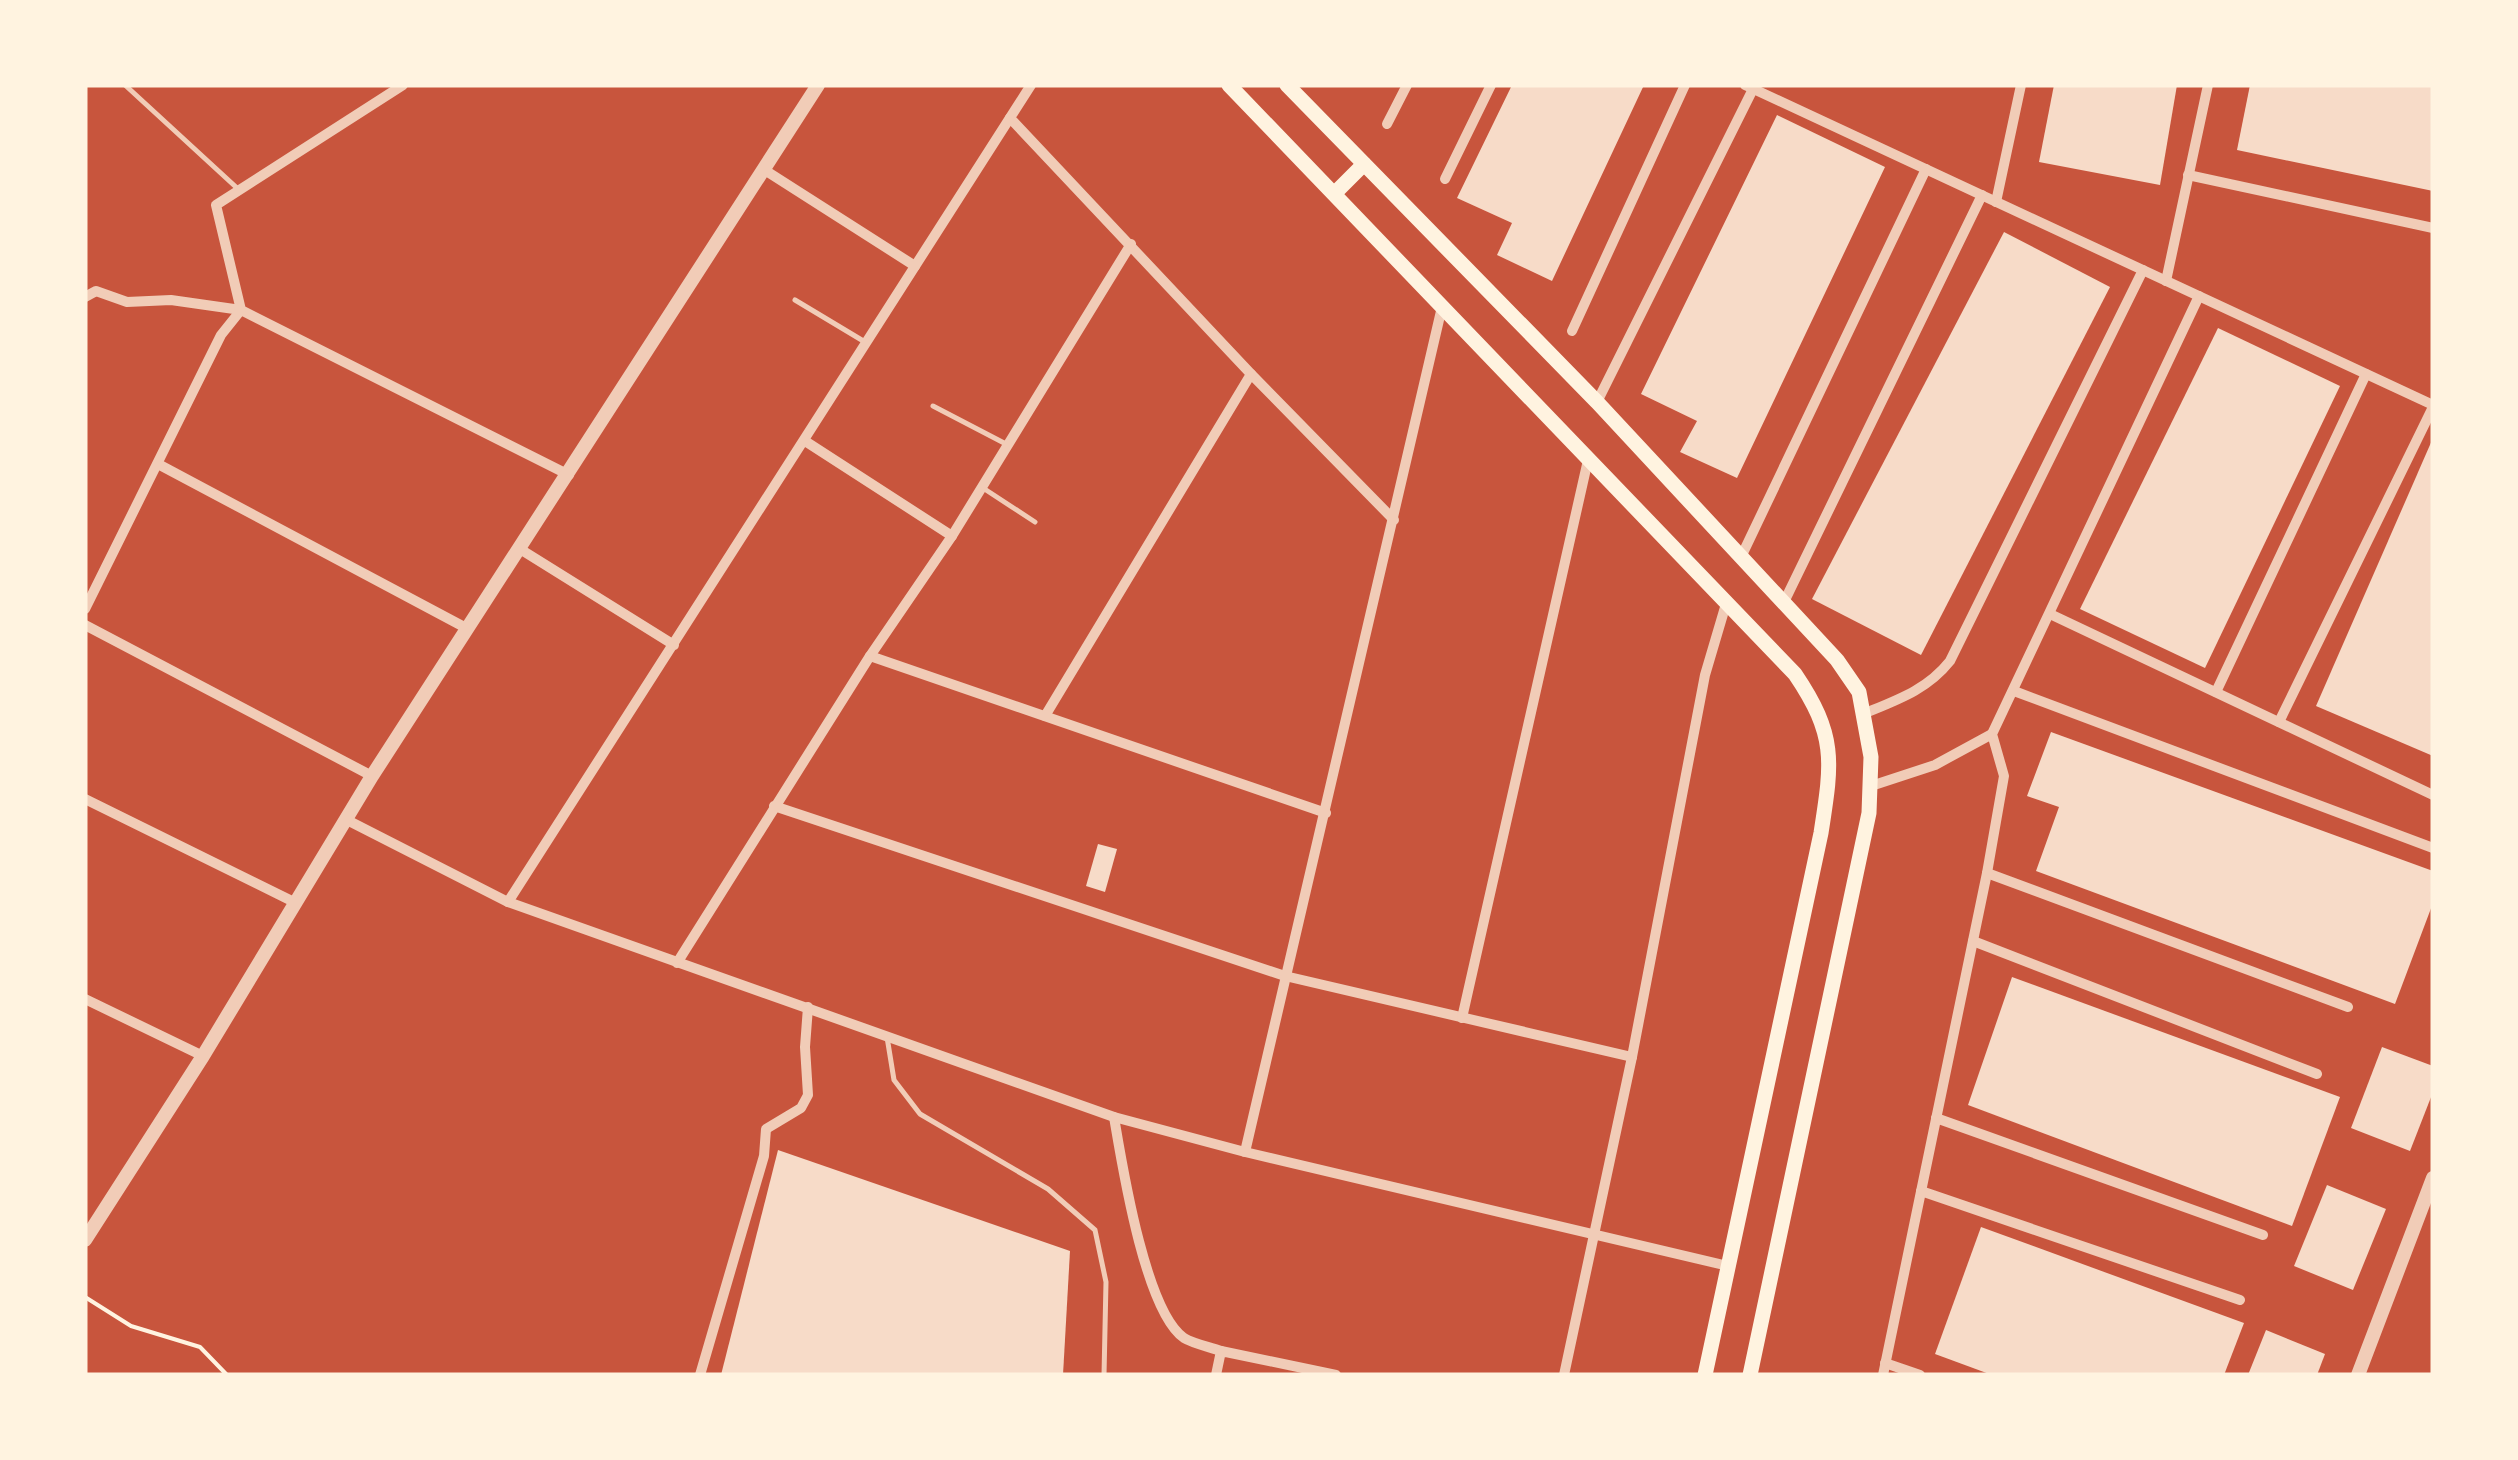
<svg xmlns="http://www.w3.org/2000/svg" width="2518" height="1460" font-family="'Sofia Sans Condensed',sans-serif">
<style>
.building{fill:#f7dbc8}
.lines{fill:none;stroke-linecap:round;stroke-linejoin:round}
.path{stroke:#fff3e0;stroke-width:4}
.service{stroke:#f1ccb7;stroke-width:5}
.minor{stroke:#f1ccb7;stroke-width:10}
.tertiary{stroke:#f1ccb7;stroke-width:14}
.secondary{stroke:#fff3e0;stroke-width:15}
</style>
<rect width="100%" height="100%" fill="#c8553d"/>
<g class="building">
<path d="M1512,85H1644L1552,281L1497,255L1512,223L1457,198Z"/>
<path d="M2054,85H2177L2160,185L2039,162Z"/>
<path d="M2250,85H2433V191L2237,150Z"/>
<path d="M1777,115L1885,167L1737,478L1680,452L1697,421L1641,394Z"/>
<path d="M2004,232L2110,287L1921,655L1812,599Z"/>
<path d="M2218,328L2340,386L2205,668L2080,609Z"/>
<path d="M2433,438V756L2316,706Z"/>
<path d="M2051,732L2433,871V903L2395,1004L2036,871L2059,807L2027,796Z"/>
<path d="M1098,844L1117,849L1105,892L1086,886Z"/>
<path d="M2012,977L2340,1097L2292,1226L1968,1105Z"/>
<path d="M2382,1047L2433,1066V1092L2410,1151L2351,1128Z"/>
<path d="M778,1150L1070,1251L1063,1375H721Z"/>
<path d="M2327,1185L2386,1209L2353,1290L2294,1266Z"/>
<path d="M1981,1227L2244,1323L2224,1375H1992L1935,1354Z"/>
<path d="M2266,1330L2325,1354L2317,1375H2248Z"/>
</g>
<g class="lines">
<path class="path" d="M85,1297L131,1326L200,1347L227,1375"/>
<g class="service">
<path d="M125,85L237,188"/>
<path d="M795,300L865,342"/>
<path d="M933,406L1006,444"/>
<path d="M983,488L1035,522"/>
<path d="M887,1037L894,1080L920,1114L1048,1189L1095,1230L1106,1282L1104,1375"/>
</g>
<g class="minor">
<path d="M403,85L216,205L241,310L569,475"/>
<path d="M1745,85L2433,405"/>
<path d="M1010,118L1251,374L1394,520"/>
<path d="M1387,124L1407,85"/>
<path d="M763,169L915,266"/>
<path d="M2188,175L2433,228"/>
<path d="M1445,179L1491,85"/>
<path d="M1996,202L2021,85"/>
<path d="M2166,281L2208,85"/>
<path d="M85,297L96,291L127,302L171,300L241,310"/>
<path d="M1572,331L1685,85"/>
<path d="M1597,402L1753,89"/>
<path d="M805,441L952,536"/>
<path d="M158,464L468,629"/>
<path d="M520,549L674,645"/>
<path d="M1742,555L1926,169"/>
<path d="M1785,600L1982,195"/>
<path d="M85,609L221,335L241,310"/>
<path d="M2050,614L2433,795"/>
<path d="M85,625L372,776"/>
<path d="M870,656L1326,813"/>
<path d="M2014,691L2433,848"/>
<path d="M2216,692L2366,374"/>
<path d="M1863,714C1897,700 1927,690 1950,661L2143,270"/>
<path d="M1045,716L1251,374"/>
<path d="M2279,722L2433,407"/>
<path d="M1871,786L1935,765L1992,734"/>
<path d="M85,799L296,903"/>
<path d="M774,806L1285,976L1632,1057"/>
<path d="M347,820L508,902L1114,1117L1245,1152L1728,1266"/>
<path d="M1987,873L2348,1007"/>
<path d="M508,902L1031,85"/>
<path d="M1973,941L2317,1074"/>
<path d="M677,963L870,656L952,536L1131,244"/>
<path d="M85,999L203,1056"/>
<path d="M1462,1018L1588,460"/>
<path d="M1114,1117C1122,1164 1145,1311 1184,1338C1194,1344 1210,1347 1221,1351"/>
<path d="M1936,1118L2263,1235"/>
<path d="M1245,1152L1442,307"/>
<path d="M1921,1191L2240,1300"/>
<path d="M1885,1363L1920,1375"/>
<path d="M700,1375L764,1156L766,1129L801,1108L808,1095L805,1047L808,1007"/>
<path d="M1216,1375L1221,1351L1336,1375"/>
<path d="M1564,1375L1632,1057L1705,675L1726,604"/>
<path d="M1883,1375L1987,873L2004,776L1992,734L2199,296"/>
</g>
<g class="tertiary">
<path d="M85,1240L203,1056L372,776L818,85"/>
<path d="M2358,1375L2433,1178"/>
</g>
<g class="secondary">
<path d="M1229,85L1795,674C1837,736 1832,762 1821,833L1705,1375"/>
<path d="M1287,85L1597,402L1837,660L1859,692L1871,757L1869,813L1750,1375"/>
<path d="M1335,193L1364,164"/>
</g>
</g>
<rect width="2518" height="1460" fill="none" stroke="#fff3e0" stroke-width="175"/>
</svg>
